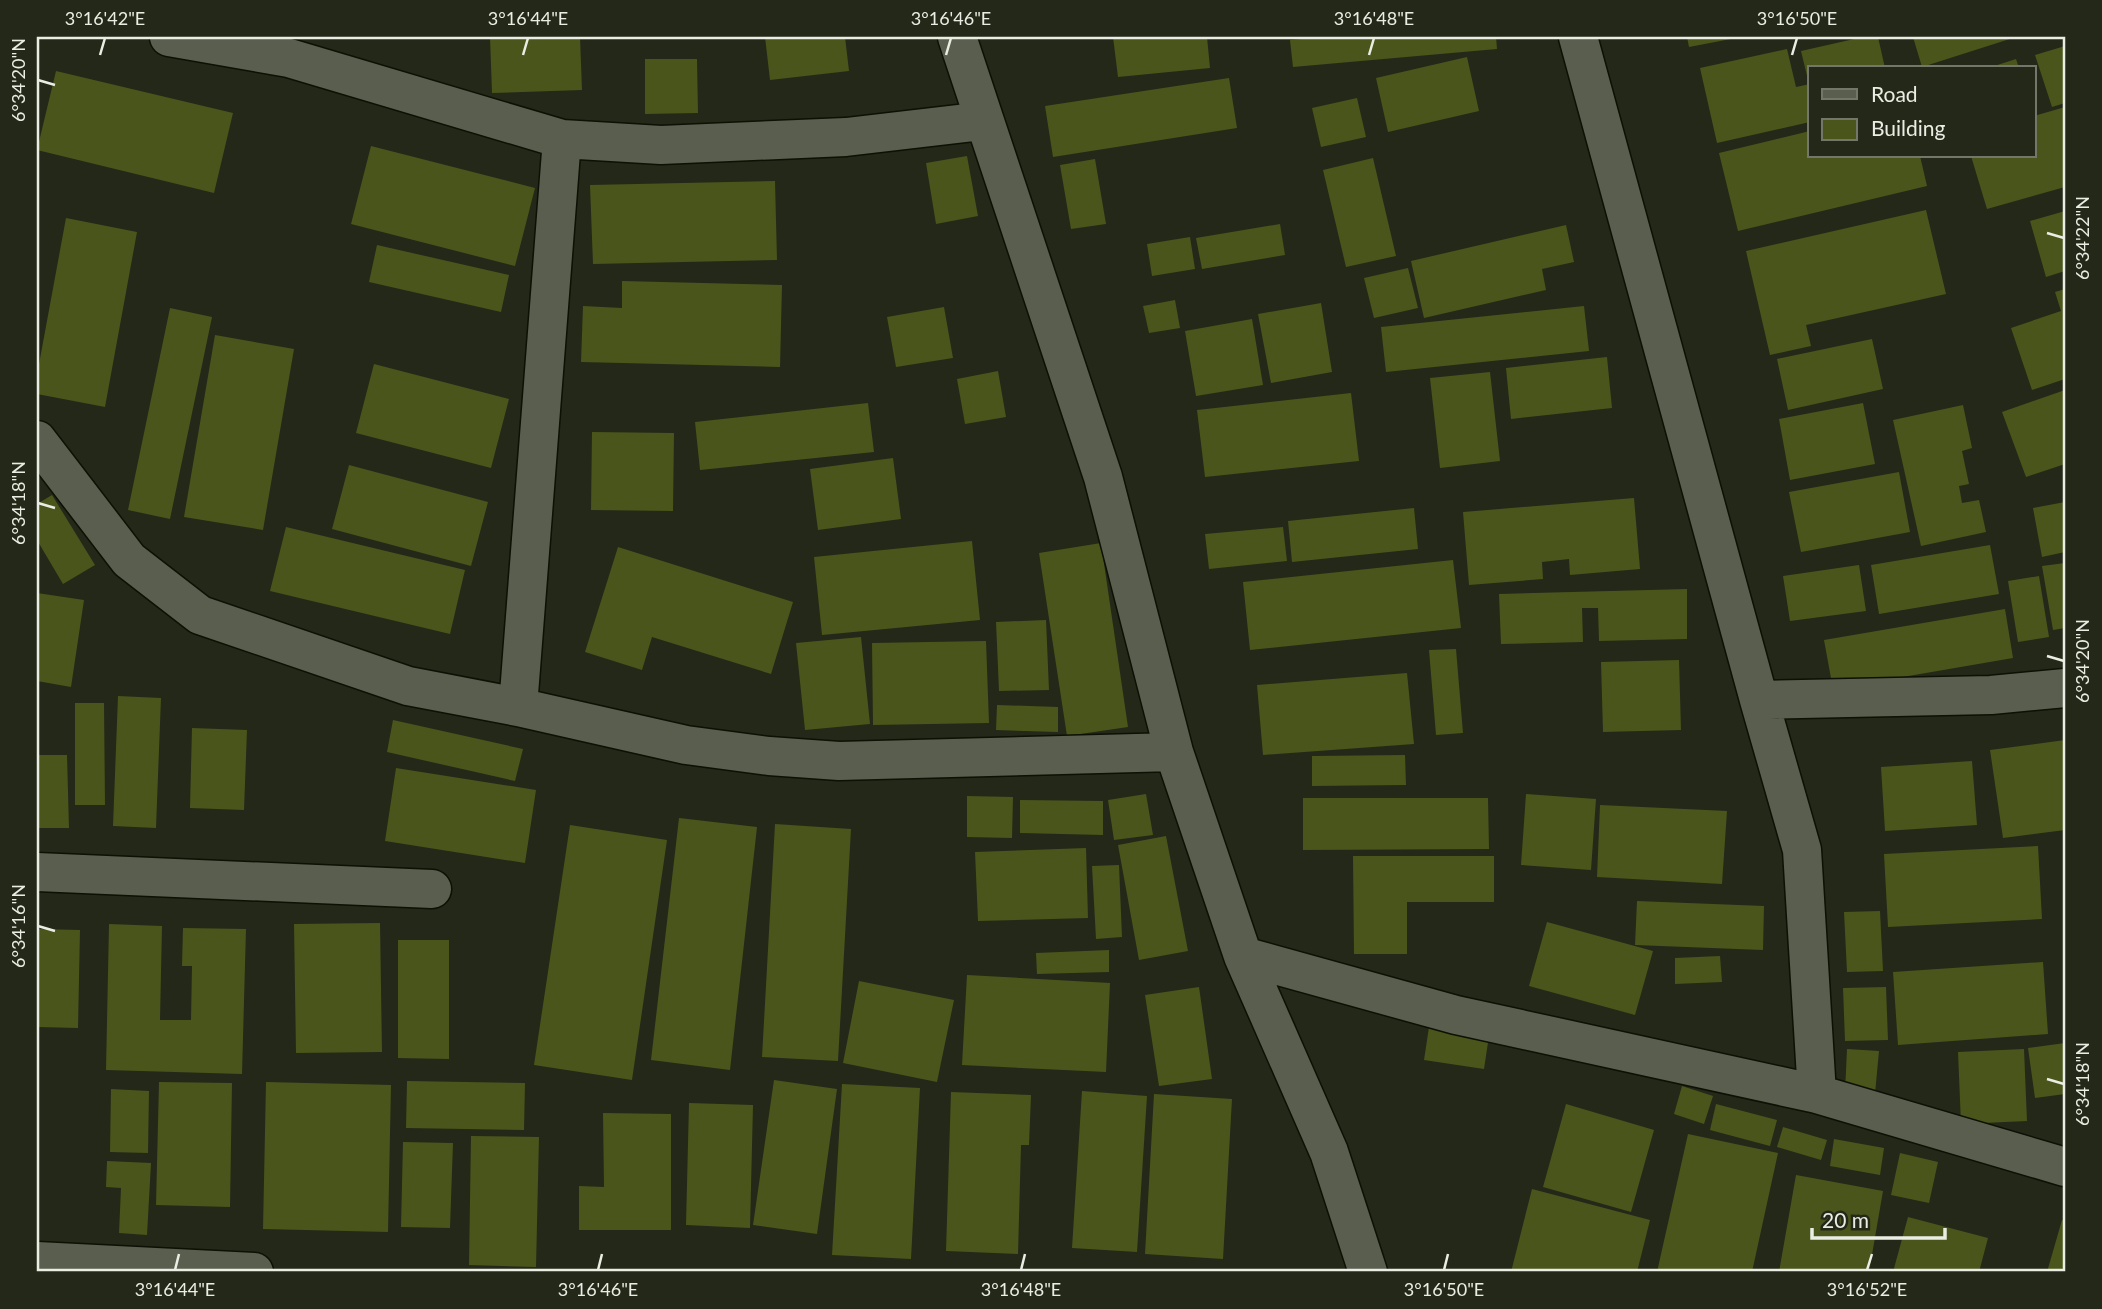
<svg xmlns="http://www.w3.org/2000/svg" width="2102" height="1309" font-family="Lato,sans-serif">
<rect width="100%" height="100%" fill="#242819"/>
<path fill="#49551b" d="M 490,37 L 580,37 L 582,90 L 492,93 Z
M 765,37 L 845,37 L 849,71 L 770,80 Z
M 1113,37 L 1207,37 L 1210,68 L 1118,77 Z
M 1328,37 L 1496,37 L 1497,49 L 1293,67 L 1290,40 Z
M 1687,37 L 1736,37 L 1736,38 L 1689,47 Z
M 1863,37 L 1878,37 L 1885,68 L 1810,68 L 1809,84 L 1801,51 Z
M 1913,37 L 2016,37 L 1922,67 Z
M 2065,46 L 2065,103 L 2052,107 L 2035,55 Z
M 1787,49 L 1796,87 L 1810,84 L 1810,122 L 1717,143 L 1700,68 Z
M 1467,57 L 1479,111 L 1388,132 L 1376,78 Z
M 645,59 L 697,59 L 698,113 L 645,114 Z
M 2016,59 L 2019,68 L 1988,68 Z
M 56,71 L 233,113 L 214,193 L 37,150 Z
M 1229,78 L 1237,128 L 1053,157 L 1045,106 Z
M 1357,98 L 1366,137 L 1321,147 L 1312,108 Z
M 2065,107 L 2065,187 L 1987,209 L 1971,156 L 2034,156 L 2034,116 Z
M 1810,131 L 1810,156 L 1920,156 L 1927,186 L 1738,231 L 1719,153 Z
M 371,146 L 535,188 L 515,266 L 351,224 Z
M 967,156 L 978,216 L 936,224 L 926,163 Z
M 1373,158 L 1396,256 L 1346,267 L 1323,170 Z
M 1095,159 L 1106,224 L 1071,229 L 1060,165 Z
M 775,181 L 777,260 L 593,264 L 590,185 Z
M 1926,210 L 1946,294 L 1806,325 L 1811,346 L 1770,355 L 1746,251 Z
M 2065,211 L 2065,271 L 2046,277 L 2030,221 Z
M 66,218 L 137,232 L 105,407 L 37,394 L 37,375 Z
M 1280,224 L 1285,255 L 1202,269 L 1196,238 Z
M 1566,225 L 1574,262 L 1542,269 L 1546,290 L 1424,318 L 1411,261 Z
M 1190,237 L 1195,269 L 1152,276 L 1147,244 Z
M 377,245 L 509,275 L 501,312 L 369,282 Z
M 1408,268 L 1418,308 L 1374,318 L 1364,278 Z
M 622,281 L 782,285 L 780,367 L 581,362 L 583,306 L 622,308 Z
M 2065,289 L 2065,379 L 2032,390 L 2011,328 L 2061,311 L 2055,292 Z
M 1175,300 L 1180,328 L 1149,333 L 1143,306 Z
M 1321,303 L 1332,372 L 1271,383 L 1258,314 Z
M 1584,306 L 1589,351 L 1386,372 L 1381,327 Z
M 944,307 L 953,358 L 896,367 L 887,317 Z
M 170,308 L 212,317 L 170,519 L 128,510 Z
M 1252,319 L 1263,385 L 1196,396 L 1185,331 Z
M 215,335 L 294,349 L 263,530 L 184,517 Z
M 1872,339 L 1883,389 L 1788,410 L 1777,359 Z
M 1607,357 L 1612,408 L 1511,419 L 1506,368 Z
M 374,364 L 509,399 L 491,468 L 356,433 Z
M 998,371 L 1006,417 L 965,424 L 957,379 Z
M 1490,372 L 1500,461 L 1440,468 L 1430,378 Z
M 2065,390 L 2065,464 L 2026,477 L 2002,412 Z
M 1351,393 L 1359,461 L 1205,477 L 1197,410 Z
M 868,403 L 874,452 L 700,470 L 695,422 Z
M 1863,403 L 1875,464 L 1790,480 L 1779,419 Z
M 1963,405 L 1972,448 L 1962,451 L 1969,484 L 1959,486 L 1962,503 L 1979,500 L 1986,532 L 1921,546 L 1893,420 Z
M 592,432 L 674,433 L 673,511 L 591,510 Z
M 893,458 L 901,519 L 818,530 L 810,469 Z
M 349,465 L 488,502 L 471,566 L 332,529 Z
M 1899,472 L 1910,532 L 1801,552 L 1789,492 Z
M 52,495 L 95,565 L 63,584 L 37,540 L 37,504 Z
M 1634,498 L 1640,569 L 1570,575 L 1569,559 L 1542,562 L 1543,579 L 1469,585 L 1463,512 Z
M 2065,502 L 2065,552 L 2042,557 L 2033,508 Z
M 1414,508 L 1418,549 L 1292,562 L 1288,521 Z
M 286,527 L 465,570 L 450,634 L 270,591 Z
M 1283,527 L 1287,561 L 1209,569 L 1205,534 Z
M 972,541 L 980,620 L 822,635 L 814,557 Z
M 1101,543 L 1128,727 L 1067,736 L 1039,553 Z
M 1990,545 L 1999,594 L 1879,614 L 1871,565 Z
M 618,547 L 793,602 L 771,674 L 652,637 L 642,670 L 585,652 Z
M 1453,560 L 1461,628 L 1250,650 L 1243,582 Z
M 2065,563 L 2065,628 L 2053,630 L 2042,566 Z
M 1859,565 L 1866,611 L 1790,621 L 1783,576 Z
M 2039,576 L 2049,637 L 2018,642 L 2008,581 Z
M 1687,589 L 1687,639 L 1599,641 L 1598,608 L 1582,608 L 1583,642 L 1501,644 L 1499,594 Z
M 37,593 L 84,600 L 71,687 L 37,681 Z
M 2005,609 L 2013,658 L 1833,689 L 1824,640 Z
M 1046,620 L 1049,690 L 999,691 L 996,622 Z
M 861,637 L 870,724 L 805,730 L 796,643 Z
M 986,641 L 989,723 L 873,725 L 872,643 Z
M 1456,649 L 1463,733 L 1436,735 L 1429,650 Z
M 1679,660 L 1681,730 L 1603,732 L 1601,662 Z
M 1407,673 L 1414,744 L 1263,755 L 1257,685 Z
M 118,696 L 161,698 L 156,828 L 113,826 Z
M 75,703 L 104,703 L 105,805 L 75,805 Z
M 997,705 L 1058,707 L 1058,732 L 996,730 Z
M 393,720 L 523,749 L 515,781 L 387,752 Z
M 192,728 L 247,730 L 244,810 L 190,808 Z
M 2065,740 L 2065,830 L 2003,838 L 1990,750 Z
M 37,755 L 67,755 L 69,828 L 37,828 Z
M 1405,755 L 1406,785 L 1312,786 L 1312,756 Z
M 1972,761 L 1977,825 L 1885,831 L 1881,767 Z
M 396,768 L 536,790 L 525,863 L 385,841 Z
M 1146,794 L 1153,835 L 1114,840 L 1108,800 Z
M 1526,794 L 1596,799 L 1591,870 L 1521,865 Z
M 967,796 L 1013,797 L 1012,838 L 967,837 Z
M 1303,798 L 1488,798 L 1489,849 L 1303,850 Z
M 1020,800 L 1103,801 L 1103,835 L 1020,833 Z
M 1600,805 L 1727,811 L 1722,884 L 1597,877 Z
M 679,818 L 757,827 L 730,1070 L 651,1060 Z
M 775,824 L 851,829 L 838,1061 L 762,1057 Z
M 570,825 L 667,840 L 632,1080 L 534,1065 Z
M 1166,836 L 1188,951 L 1139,960 L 1118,845 Z
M 2038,846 L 2042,919 L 1888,927 L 1884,854 Z
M 1086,848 L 1088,918 L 978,921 L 975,852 Z
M 1353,856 L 1494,856 L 1494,902 L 1407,902 L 1407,954 L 1354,954 Z
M 1119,865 L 1122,937 L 1096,939 L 1092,866 Z
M 1637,901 L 1764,906 L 1763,950 L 1635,945 Z
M 1880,911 L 1883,971 L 1847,972 L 1844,912 Z
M 1547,922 L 1653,951 L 1635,1015 L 1529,986 Z
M 380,923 L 382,1052 L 296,1053 L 294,924 Z
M 109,924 L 162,926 L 160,1020 L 191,1020 L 192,966 L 182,966 L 183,928 L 246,929 L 242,1074 L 106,1070 Z
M 37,929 L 80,930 L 78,1028 L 37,1027 Z
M 398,940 L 449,940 L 449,1059 L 398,1058 Z
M 1109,950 L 1109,972 L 1037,974 L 1036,953 Z
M 1720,956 L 1722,982 L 1675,984 L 1675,958 Z
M 2043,962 L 2048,1034 L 1898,1045 L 1893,972 Z
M 967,975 L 1110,983 L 1106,1072 L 962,1065 Z
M 859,981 L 954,1000 L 937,1082 L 843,1063 Z
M 1199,987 L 1212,1079 L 1159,1086 L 1145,995 Z
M 1886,987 L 1888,1040 L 1845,1041 L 1843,988 Z
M 1429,1027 L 1489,1036 L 1484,1069 L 1424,1060 Z
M 2065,1043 L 2065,1094 L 2035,1098 L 2028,1048 Z
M 1847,1049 L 1879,1051 L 1875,1094 L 1845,1092 Z
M 2024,1049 L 2027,1121 L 1961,1124 L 1958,1052 Z
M 774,1080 L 837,1089 L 817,1234 L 753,1225 Z
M 407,1081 L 525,1083 L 524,1130 L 406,1128 Z
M 159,1082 L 232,1083 L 230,1207 L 156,1205 Z
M 266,1082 L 391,1085 L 388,1232 L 263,1229 Z
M 842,1084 L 920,1088 L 911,1259 L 832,1255 Z
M 1682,1086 L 1713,1096 L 1704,1124 L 1674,1114 Z
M 111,1089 L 149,1091 L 148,1153 L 110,1152 Z
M 1082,1091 L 1147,1096 L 1137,1252 L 1072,1248 Z
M 951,1092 L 1031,1095 L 1029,1145 L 1021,1145 L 1018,1254 L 946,1251 Z
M 1154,1094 L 1232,1099 L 1223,1259 L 1145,1254 Z
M 689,1103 L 753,1105 L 750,1228 L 686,1225 Z
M 1566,1104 L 1654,1130 L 1631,1212 L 1543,1187 Z
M 1716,1104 L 1777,1120 L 1770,1146 L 1710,1130 Z
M 603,1113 L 671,1114 L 671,1230 L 579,1230 L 579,1186 L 604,1187 Z
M 1783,1127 L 1827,1140 L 1821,1160 L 1777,1147 Z
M 1688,1134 L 1778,1153 L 1752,1272 L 1657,1272 Z
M 471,1136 L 539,1137 L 536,1267 L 469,1265 Z
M 1834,1139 L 1884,1148 L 1880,1175 L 1830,1166 Z
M 403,1142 L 453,1143 L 450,1228 L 401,1227 Z
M 1900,1153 L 1938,1162 L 1929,1203 L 1891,1195 Z
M 107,1161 L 151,1163 L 147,1235 L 119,1233 L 121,1188 L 106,1187 Z
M 1796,1175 L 1883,1191 L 1869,1272 L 1779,1272 Z
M 1532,1189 L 1650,1220 L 1637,1272 L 1511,1272 Z
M 1908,1217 L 1988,1238 L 1979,1272 L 1893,1272 Z
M 2062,1220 L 2065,1221 L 2065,1272 L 2047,1272 Z"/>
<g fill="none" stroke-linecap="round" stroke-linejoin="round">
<defs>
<path id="minor" d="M 169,37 L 289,58 L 562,139 L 661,145 L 846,137 L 983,121
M 957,37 L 1103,477 L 1174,752 L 1243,956 L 1329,1152 L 1368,1272
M 1578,37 L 1759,700
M 37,440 L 129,560 L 200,615 L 408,686 L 518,707 L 686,745 L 769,756 L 839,761 L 1174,752
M 518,707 L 562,139
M 37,872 L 432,889
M 1243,956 L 1456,1015 L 1817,1094 L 2065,1167
M 1817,1094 L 1802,850 L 1759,700 L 1991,695 L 2065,688
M 37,1261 L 254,1272"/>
</defs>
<use href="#minor" stroke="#0d1004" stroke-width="41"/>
<use href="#minor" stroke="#595e4e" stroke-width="38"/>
</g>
<path fill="none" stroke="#eaede3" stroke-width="2.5" d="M 100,55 L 105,38M 523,55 L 528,38M 946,55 L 951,38M 1369,55 L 1374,38M 1792,55 L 1797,38M 38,80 L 55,85M 2047,233 L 2064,238M 38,503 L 55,508M 2047,656 L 2064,661M 38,926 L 55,931M 2047,1079 L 2064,1084M 175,1270 L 179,1254M 598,1270 L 602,1254M 1021,1270 L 1025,1254M 1444,1270 L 1448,1254M 1867,1270 L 1872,1254"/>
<rect width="2102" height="1309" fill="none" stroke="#242819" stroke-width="77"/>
<rect x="1808" y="66" width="228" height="91" fill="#242819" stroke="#73776a" stroke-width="2"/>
<rect x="1822" y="89" width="35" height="10" fill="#595e4e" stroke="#73776a" stroke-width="2"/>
<text x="1871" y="102" font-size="21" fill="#eaede3">Road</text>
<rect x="1822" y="119" width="35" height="21" fill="#49551b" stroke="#73776a" stroke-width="2"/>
<text x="1871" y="136" font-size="21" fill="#eaede3">Building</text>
<path d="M1812 1228v10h133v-10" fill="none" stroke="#eaede3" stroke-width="3.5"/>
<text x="1822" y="1228" font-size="21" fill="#eaede3" stroke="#242819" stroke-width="5" paint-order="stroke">20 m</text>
<rect x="38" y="38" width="2026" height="1232" fill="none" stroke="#eaede3" stroke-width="2.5"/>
<g font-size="18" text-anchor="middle" fill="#eaede3">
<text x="105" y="25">3°16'42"E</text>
<text x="528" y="25">3°16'44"E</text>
<text x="951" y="25">3°16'46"E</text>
<text x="1374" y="25">3°16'48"E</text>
<text x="1797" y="25">3°16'50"E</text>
<text transform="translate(19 80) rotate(-90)" y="6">6°34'20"N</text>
<text transform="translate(2083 238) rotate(-90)" y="6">6°34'22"N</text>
<text transform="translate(19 503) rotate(-90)" y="6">6°34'18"N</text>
<text transform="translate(2083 661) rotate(-90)" y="6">6°34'20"N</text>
<text transform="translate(19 926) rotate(-90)" y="6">6°34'16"N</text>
<text transform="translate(2083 1084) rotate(-90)" y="6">6°34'18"N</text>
<text x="175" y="1296">3°16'44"E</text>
<text x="598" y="1296">3°16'46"E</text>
<text x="1021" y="1296">3°16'48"E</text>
<text x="1444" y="1296">3°16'50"E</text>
<text x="1867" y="1296">3°16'52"E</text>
</g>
</svg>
